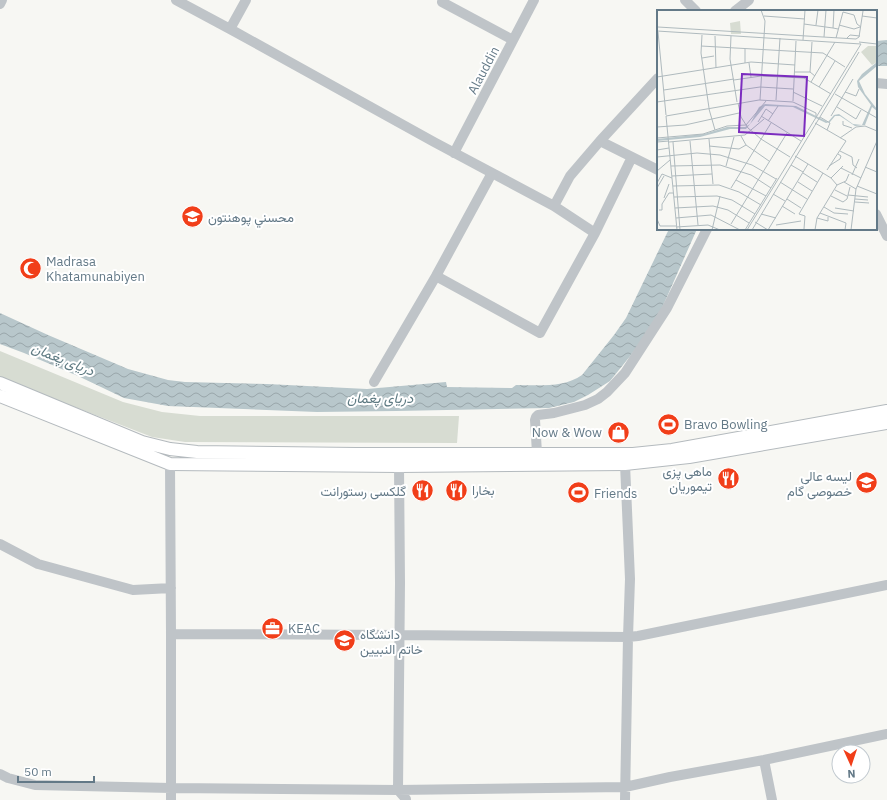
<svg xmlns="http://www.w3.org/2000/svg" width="887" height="800" font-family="'IBM Plex Sans',Vazirmatn,sans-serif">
<defs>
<pattern id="water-waves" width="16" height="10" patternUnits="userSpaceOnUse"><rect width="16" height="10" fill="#b8c7cb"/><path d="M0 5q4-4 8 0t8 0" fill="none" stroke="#99a6aa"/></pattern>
</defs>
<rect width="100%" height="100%" fill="#f7f7f3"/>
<path fill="#d7dcd2" d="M 0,351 L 123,402 L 162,412 L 200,416 L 459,416 L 457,443 L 185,442 L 152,437 L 0,378 Z"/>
<path fill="url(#water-waves)" d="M 887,40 L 887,66 L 876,66 L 876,41 Z
M 669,229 L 697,229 L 658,317 L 631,355 L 610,381 L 588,395 L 574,402 L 549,408 L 396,411 L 317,412 L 168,406 L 124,398 L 78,376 L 24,353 L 0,344 L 0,313 L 48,335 L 128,369 L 168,380 L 185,382 L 267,384 L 367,389 L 446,382 L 447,387 L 512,388 L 516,385 C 538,385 564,388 582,375 L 614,335 L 626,318 Z"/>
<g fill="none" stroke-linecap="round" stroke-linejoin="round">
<defs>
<path id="major" d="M 0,383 L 142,442 L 170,449 L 197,452 L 356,454 L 633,454 L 672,450 L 887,411
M 0,396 L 170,464 L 399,466 L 625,464 L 689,457 L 887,423"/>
</defs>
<use href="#major" stroke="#b4babe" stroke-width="14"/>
<path stroke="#bfc4c8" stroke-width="10" d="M 176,0 L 230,29 L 434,142 L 554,206 L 595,233
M 685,0 L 696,11
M 442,2 L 513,40
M 0,4 L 2,0
M 735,11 L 749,0
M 230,29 L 246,0
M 876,83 L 887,84
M 600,141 L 658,170
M 454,153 L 534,0
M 554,206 L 570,176 L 600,141 L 658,78
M 876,214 L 887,236
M 436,276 L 540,333 L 595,233 L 632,157
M 374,382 L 436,276 L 492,173
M 537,453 L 535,420 L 536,417 L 538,415 L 554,413 L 585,405 L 598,399 L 607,392 L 625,373 L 667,308 L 707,229
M 170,464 L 171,634 L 171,800
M 399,466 L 400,583 L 398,790 L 406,799 L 406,800
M 0,544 L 38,564 L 133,590 L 171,588
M 171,634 L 400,635 L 628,637 L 638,636 L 887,585
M 764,760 L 772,800
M 0,774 L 8,778 L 35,785 L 171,788 L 398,790 L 625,787 L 670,777 L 764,760 L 887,734
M 625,800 L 628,637 L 630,579 L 625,464"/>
<use href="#major" stroke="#fff" stroke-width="12"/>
</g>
<defs>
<symbol id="university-disc" viewBox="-11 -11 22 22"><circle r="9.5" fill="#f13e19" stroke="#fff"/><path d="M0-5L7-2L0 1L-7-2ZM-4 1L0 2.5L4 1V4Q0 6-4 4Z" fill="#fff"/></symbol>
<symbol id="mosque-disc" viewBox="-11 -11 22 22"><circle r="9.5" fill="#f13e19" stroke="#fff"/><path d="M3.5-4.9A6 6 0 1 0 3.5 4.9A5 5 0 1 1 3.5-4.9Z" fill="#fff"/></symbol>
<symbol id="stadium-disc" viewBox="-11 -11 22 22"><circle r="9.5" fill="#f13e19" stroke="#fff"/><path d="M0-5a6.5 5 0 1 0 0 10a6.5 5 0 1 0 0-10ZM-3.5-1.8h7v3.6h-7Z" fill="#fff"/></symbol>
<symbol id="shop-disc" viewBox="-11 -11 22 22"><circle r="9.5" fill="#f13e19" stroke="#fff"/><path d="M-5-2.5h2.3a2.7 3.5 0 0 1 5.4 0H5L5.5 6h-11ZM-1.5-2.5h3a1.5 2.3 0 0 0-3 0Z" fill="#fff"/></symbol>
<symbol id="restaurant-disc" viewBox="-11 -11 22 22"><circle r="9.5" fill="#f13e19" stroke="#fff"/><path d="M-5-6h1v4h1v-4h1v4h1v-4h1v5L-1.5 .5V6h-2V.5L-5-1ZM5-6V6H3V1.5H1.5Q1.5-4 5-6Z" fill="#fff"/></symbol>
<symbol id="school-disc" viewBox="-11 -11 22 22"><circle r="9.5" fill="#f13e19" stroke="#fff"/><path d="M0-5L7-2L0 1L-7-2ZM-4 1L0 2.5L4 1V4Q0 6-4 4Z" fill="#fff"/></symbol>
<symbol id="office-disc" viewBox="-11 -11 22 22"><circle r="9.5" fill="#f13e19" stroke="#fff"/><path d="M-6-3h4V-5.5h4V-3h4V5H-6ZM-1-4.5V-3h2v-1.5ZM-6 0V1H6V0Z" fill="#fff"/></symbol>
</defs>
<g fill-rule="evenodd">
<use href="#university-disc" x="180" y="204" width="25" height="25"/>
<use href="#mosque-disc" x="18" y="256" width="25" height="25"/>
<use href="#stadium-disc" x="656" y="412" width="25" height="25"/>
<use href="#shop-disc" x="606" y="420" width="25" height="25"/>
<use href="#restaurant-disc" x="716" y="466" width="25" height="25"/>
<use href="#school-disc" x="854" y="470" width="25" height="25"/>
<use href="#restaurant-disc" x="444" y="478" width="25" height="25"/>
<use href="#restaurant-disc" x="410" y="478" width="25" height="25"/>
<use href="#stadium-disc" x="566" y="480" width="25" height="25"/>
<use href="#office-disc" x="260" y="616" width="25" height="25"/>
<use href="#university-disc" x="332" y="628" width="25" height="25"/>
</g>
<g text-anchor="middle" stroke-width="4" stroke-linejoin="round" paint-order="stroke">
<g font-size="13" fill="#637987" stroke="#fff">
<text transform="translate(483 70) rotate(-62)" y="5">Alauddin</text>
</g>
<g font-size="13" fill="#637987" stroke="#fff" text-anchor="start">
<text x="208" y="222">محسني پوهنتون</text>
<text x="46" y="266">Madrasa<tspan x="46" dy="15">Khatamunabiyen</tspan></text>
<text x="684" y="429">Bravo Bowling</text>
<text x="602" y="437" text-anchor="end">Now &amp; Wow</text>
<text x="712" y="476" text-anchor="end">ماهی پزی<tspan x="712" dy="15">تیموریان</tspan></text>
<text x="852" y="481" text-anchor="end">لیسه عالی<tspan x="852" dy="15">خصوصی گام</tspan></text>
<text x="472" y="495">بخارا</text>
<text x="406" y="496" text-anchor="end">گلکسی رستورانت</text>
<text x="594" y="498">Friends</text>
<text x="288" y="633">KEAC</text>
<text x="360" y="639">دانشگاه<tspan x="360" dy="15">خاتم النبیین</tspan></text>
</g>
<g font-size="14" font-style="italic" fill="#5f7b83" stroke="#fff">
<text transform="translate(63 359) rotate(22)" y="5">دریای پغمان</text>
<text x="380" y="403">دریای پغمان</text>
</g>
</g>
<g transform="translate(657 10)">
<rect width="220" height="220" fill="#f7f7f3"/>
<path d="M 83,11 L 84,24 L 74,24 L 73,13 ZM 211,36 L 220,36 L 220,52 L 215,55 L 204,42 Z" fill="#d7dcd2"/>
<path d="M 220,52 L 220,56 L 202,71 L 208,84 L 220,99 L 220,101 L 215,97 L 208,115 L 198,116 L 183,106 L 178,106 L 173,112 L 169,113 L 136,97 L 108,96 L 89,119 L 73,119 L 43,127 L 0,131 L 0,129 L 47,124 L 70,117 L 88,117 L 93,114 L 102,97 L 108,94 L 139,96 L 171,112 L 177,105 L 182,104 L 196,114 L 205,115 L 214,95 L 201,77 L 200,71 L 205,64 Z" fill="#b8c7cb"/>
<path fill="none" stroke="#afbabe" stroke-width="1" d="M 177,0 L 176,18 L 181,19M 107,6 L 148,9M 205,6 L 220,8M 147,14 L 176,18M 159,15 L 161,0M 182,15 L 197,19 L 203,17M 1,17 L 199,29 L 202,27 L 206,1M 0,21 L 204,34M 1,22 L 9,105M 45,25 L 44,43 L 52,98M 58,26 L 59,58M 74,26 L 73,49 L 80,92M 167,27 L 169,0M 179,28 L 186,2 L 197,5 L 200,14 L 204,17M 190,28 L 193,25 L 203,26M 146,30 L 148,0M 202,32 L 220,34M 44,36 L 166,43 L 188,57M 88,39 L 88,53M 45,48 L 57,46M 92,53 L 94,67M 138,62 L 153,62 L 158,66M 153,62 L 155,32M 0,67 L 94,52 L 138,55M 77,70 L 104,66 L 147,68 L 174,84M 154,72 L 178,32M 162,77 L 178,51M 7,80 L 77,69M 136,82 L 165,96M 188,82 L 199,86 L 202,79M 178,84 L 220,108M 103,90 L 108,11 L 104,0M 119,90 L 123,28M 136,91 L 139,31M 0,92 L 103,77 L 136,79M 81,93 L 84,107 L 91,118 L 104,129 L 133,147M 180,97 L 199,109 L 204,100M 52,99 L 58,120M 9,106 L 20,220M 9,106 L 102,90 L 136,92 L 159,103 L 159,106M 104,106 L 144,131M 174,106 L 196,69M 163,107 L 173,113 L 170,120M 111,111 L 121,96M 186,111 L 186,115 L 195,118M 101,112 L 109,99 L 116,104M 158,113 L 189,131 L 170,160M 0,117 L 28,115 L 82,103M 84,126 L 89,135 L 112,151M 0,128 L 46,124 L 70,116 L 89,115 L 109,91M 183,128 L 199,117 L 208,116 L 220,121M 52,129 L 56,174M 33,131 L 41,215M 0,132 L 12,131M 12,132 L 88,125 L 107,109M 16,132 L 23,220M 52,136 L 82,139 L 89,135M 0,140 L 12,138M 183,141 L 195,147 L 196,155 L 200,158M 138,146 L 174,168 L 180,175M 0,147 L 40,143 L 63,145 L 95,155 L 119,169M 134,155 L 146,162M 14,156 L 63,155 L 94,165 L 114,178M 69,156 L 77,127M 172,156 L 183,149 L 184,146 L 181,144M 208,157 L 220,162M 184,158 L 204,168M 0,161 L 13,150M 146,163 L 160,172M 195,165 L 202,149M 15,166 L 55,164M 174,168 L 186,156M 79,170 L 109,186M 123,172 L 150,189M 141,172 L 155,181M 187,172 L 199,179M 0,173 L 5,164 L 15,168M 16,176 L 62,175 L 82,182 L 104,195M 200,176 L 220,184M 0,178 L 7,166M 74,178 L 114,113M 178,180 L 190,186M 116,184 L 128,191M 191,185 L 211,187M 174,186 L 186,192 L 190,189 L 193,177M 17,187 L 60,186 L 75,190 L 98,204M 7,188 L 12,174M 130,189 L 144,198M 198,189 L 211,190M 198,192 L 212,193M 125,196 L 138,204M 167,197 L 177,203 L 191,204M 18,198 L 56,196 L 71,200 L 92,213M 178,198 L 197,201M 2,200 L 5,200 L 5,194 L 12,183 L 16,183M 163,203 L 189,213 L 188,220M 104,204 L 119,208M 19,208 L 54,205 L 83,220M 160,208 L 171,211 L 171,207M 0,209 L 3,216 L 19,216M 98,212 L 111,220M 74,214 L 130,123M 119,215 L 144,211M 19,217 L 51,215 L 63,220M 147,219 L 148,206 L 142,204 L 166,163M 55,220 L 63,186M 88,220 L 120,168M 90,220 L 204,34M 95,220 L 202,42M 111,220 L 151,154M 158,220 L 160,208 L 180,175 L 189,171 L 192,164M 194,220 L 199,179 L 220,131"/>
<path fill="#7b2cbf" fill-opacity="0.15" stroke="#7b2cbf" stroke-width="2" d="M 85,64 L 150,67 L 147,126 L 82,122 Z"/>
<rect width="220" height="220" fill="none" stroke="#637987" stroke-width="2"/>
</g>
<g transform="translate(851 764) rotate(177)"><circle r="19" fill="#ffffff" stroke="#c1c9cf"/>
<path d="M0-3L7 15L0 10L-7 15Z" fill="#f13e19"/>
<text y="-6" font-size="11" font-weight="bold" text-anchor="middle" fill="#637987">N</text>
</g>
<path d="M18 776v6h76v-6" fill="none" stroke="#637987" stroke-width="2"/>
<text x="24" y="776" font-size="12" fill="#637987" stroke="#ffffff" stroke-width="3" paint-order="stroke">50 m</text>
</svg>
